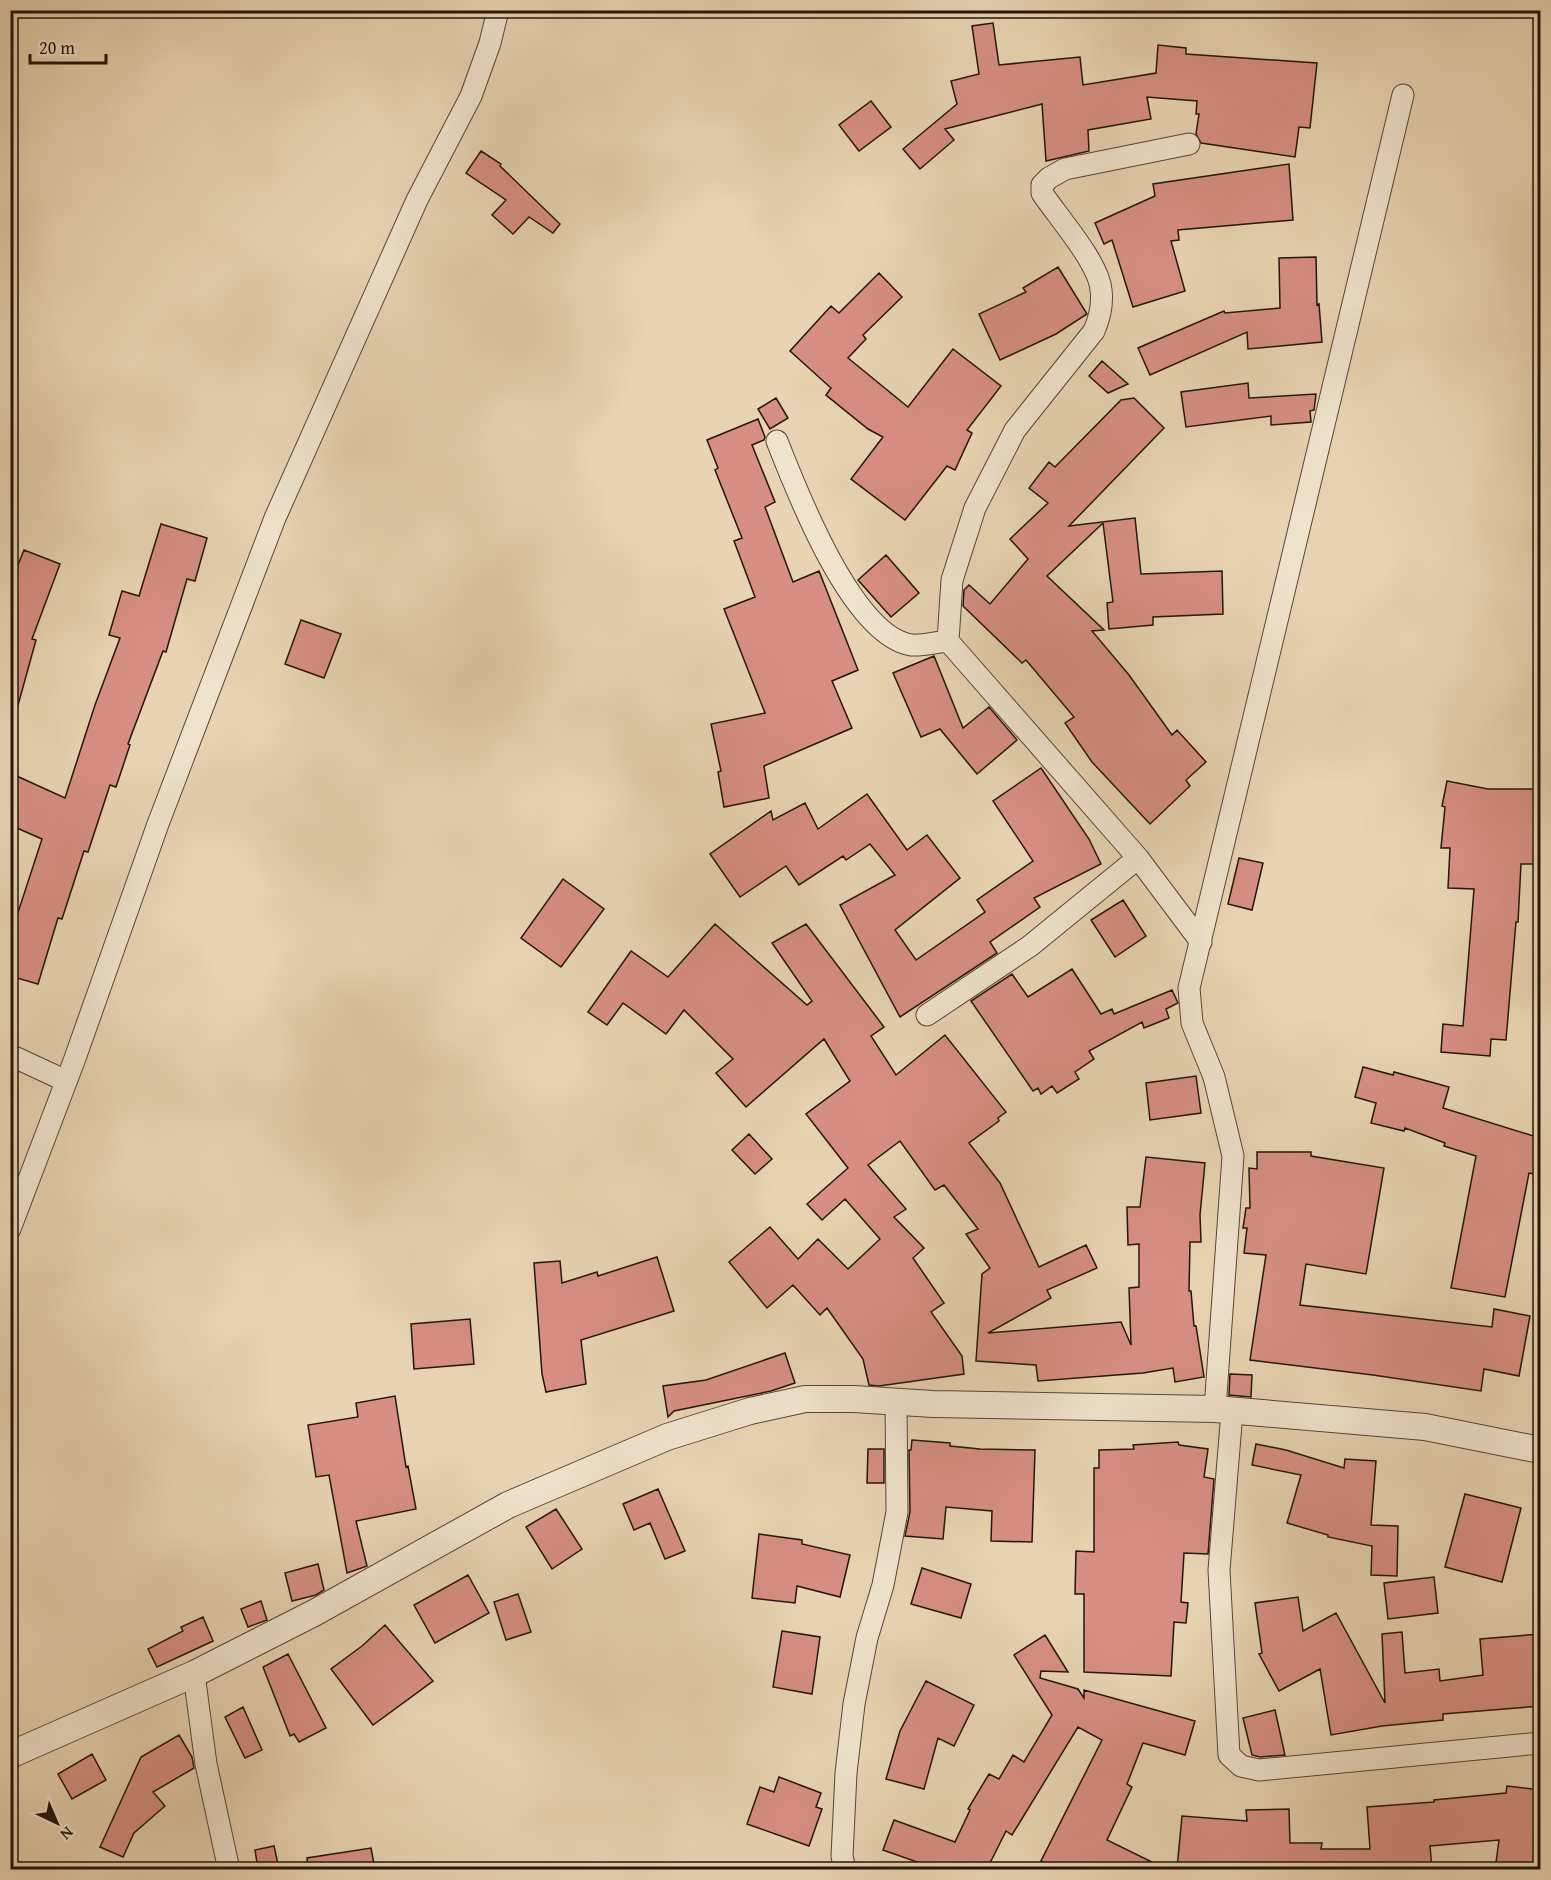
<svg xmlns="http://www.w3.org/2000/svg" width="1551" height="1880" font-family="'Gentium Book Plus',serif">
<rect width="100%" height="100%" fill="#e8d4b2"/>
<filter id="stains"><feTurbulence type="fractalNoise" baseFrequency=".00333" numOctaves="4"/><feColorMatrix values="0 0 0 0 .2 0 0 0 0 .09 0 0 0 0 .02 0 0 0 .5 -.17"/></filter>
<radialGradient id="worn" r=".72"><stop offset=".6" stop-color="#630" stop-opacity="0"/><stop offset="1" stop-color="#630" stop-opacity=".3"/></radialGradient>
<path fill="#d78f83" stroke="#24140b" stroke-width="1.5" d="M 993,23 L 999,65 L 1080,57 L 1083,85 L 1156,73 L 1158,45 L 1186,48 L 1186,54 L 1317,63 L 1310,128 L 1299,127 L 1295,157 L 1201,143 L 1196,134 L 1199,114 L 1196,114 L 1197,101 L 1147,97 L 1151,119 L 1088,130 L 1089,151 L 1046,161 L 1042,104 L 945,129 L 954,140 L 920,169 L 903,149 L 957,104 L 951,81 L 979,74 L 972,26 Z
M 871,101 L 891,127 L 859,151 L 839,125 Z
M 481,151 L 501,164 L 500,166 L 560,224 L 553,233 L 529,217 L 513,234 L 492,215 L 506,200 L 466,173 Z
M 1289,164 L 1293,220 L 1178,230 L 1179,240 L 1171,241 L 1185,291 L 1133,307 L 1112,240 L 1104,244 L 1095,223 L 1155,196 L 1153,184 Z
M 1316,257 L 1317,305 L 1319,304 L 1322,342 L 1248,349 L 1247,332 L 1150,375 L 1138,348 L 1224,311 L 1225,313 L 1280,308 L 1279,258 Z
M 1058,267 L 1087,314 L 1056,334 L 1000,360 L 979,314 L 1026,292 L 1023,288 Z
M 879,273 L 902,297 L 863,335 L 866,339 L 848,358 L 908,407 L 953,349 L 1001,386 L 967,430 L 972,433 L 955,470 L 947,466 L 905,520 L 851,479 L 883,437 L 868,429 L 826,395 L 831,388 L 790,351 L 831,306 L 839,313 Z
M 1102,361 L 1128,384 L 1108,393 L 1089,376 Z
M 1248,383 L 1249,398 L 1316,394 L 1314,410 L 1310,411 L 1311,422 L 1271,425 L 1271,416 L 1186,427 L 1181,392 Z
M 776,398 L 788,418 L 770,429 L 758,409 Z
M 1134,398 L 1164,428 L 1069,526 L 1135,518 L 1141,574 L 1222,571 L 1223,614 L 1153,617 L 1153,625 L 1109,629 L 1107,603 L 1113,602 L 1103,523 L 1047,576 L 1104,630 L 1092,631 L 1129,675 L 1172,735 L 1177,730 L 1206,762 L 1186,780 L 1190,786 L 1150,824 L 1092,762 L 1065,723 L 1074,717 L 1026,660 L 1022,663 L 963,606 L 964,590 L 969,585 L 990,604 L 1028,559 L 1010,539 L 1048,503 L 1029,488 L 1049,462 L 1055,467 L 1121,400 Z
M 758,419 L 765,437 L 764,440 L 752,445 L 775,502 L 765,507 L 793,582 L 819,571 L 858,670 L 832,681 L 852,728 L 764,766 L 769,798 L 724,807 L 718,772 L 721,771 L 711,724 L 765,713 L 724,609 L 755,597 L 734,541 L 742,538 L 715,470 L 718,468 L 707,440 Z
M 161,524 L 207,538 L 195,581 L 187,579 L 166,652 L 163,651 L 128,744 L 130,745 L 116,787 L 110,785 L 88,852 L 84,851 L 62,919 L 58,918 L 38,984 L 10,976 L 10,937 L 42,839 L 10,825 L 10,773 L 65,798 L 95,705 L 120,638 L 109,635 L 122,591 L 139,596 Z
M 24,550 L 60,564 L 32,639 L 36,640 L 17,709 L 10,708 L 10,585 Z
M 886,555 L 919,593 L 891,617 L 858,580 Z
M 301,620 L 341,634 L 324,678 L 285,664 Z
M 934,656 L 963,728 L 989,707 L 1017,740 L 977,774 L 940,729 L 921,737 L 893,673 Z
M 1041,768 L 1089,839 L 1101,864 L 1034,898 L 1040,907 L 990,942 L 997,953 L 900,1017 L 840,905 L 895,875 L 870,844 L 846,860 L 843,856 L 799,885 L 786,866 L 740,897 L 710,854 L 771,811 L 773,820 L 805,803 L 818,829 L 867,794 L 907,850 L 927,835 L 960,878 L 895,930 L 916,960 L 985,912 L 977,900 L 1033,861 L 993,801 Z
M 1447,781 L 1488,789 L 1540,789 L 1540,864 L 1521,864 L 1518,922 L 1516,922 L 1506,1040 L 1491,1039 L 1490,1056 L 1441,1052 L 1443,1024 L 1463,1026 L 1474,889 L 1448,888 L 1450,848 L 1441,848 L 1445,807 L 1442,806 Z
M 1239,858 L 1263,863 L 1252,910 L 1228,904 Z
M 563,879 L 604,909 L 561,967 L 521,938 Z
M 1123,900 L 1146,936 L 1115,957 L 1091,920 Z
M 715,924 L 807,1005 L 812,1001 L 772,943 L 806,924 L 884,1027 L 871,1036 L 896,1075 L 945,1035 L 1006,1112 L 998,1118 L 999,1121 L 969,1143 L 1000,1183 L 1039,1267 L 1086,1245 L 1097,1268 L 1047,1290 L 1051,1298 L 988,1333 L 1121,1322 L 1131,1345 L 1129,1288 L 1139,1287 L 1139,1244 L 1128,1245 L 1127,1207 L 1140,1207 L 1146,1157 L 1205,1163 L 1200,1215 L 1201,1242 L 1190,1242 L 1189,1291 L 1191,1291 L 1194,1326 L 1196,1326 L 1204,1377 L 1175,1382 L 1173,1368 L 1143,1373 L 1038,1381 L 1036,1365 L 976,1361 L 982,1274 L 990,1268 L 966,1234 L 978,1229 L 944,1185 L 935,1190 L 900,1141 L 868,1165 L 906,1209 L 894,1217 L 924,1248 L 913,1258 L 944,1303 L 931,1312 L 962,1356 L 964,1374 L 879,1386 L 869,1385 L 863,1359 L 827,1308 L 820,1315 L 793,1285 L 767,1308 L 729,1262 L 770,1227 L 798,1259 L 818,1239 L 848,1269 L 880,1239 L 845,1199 L 822,1220 L 807,1204 L 848,1168 L 806,1114 L 850,1081 L 824,1039 L 746,1107 L 716,1073 L 733,1059 L 684,1010 L 666,1034 L 623,1003 L 607,1025 L 588,1012 L 631,951 L 668,977 Z
M 1072,969 L 1101,1014 L 1112,1009 L 1114,1014 L 1172,990 L 1178,1003 L 1166,1009 L 1169,1018 L 1144,1028 L 1142,1022 L 1089,1051 L 1094,1059 L 1075,1072 L 1079,1079 L 1057,1093 L 1052,1086 L 1041,1094 L 1038,1088 L 1033,1091 L 971,1001 L 1012,974 L 1028,997 Z
M 1363,1067 L 1393,1075 L 1394,1072 L 1449,1087 L 1443,1108 L 1540,1138 L 1540,1153 L 1535,1174 L 1529,1173 L 1505,1297 L 1451,1288 L 1476,1156 L 1444,1146 L 1445,1143 L 1405,1128 L 1404,1131 L 1371,1123 L 1376,1103 L 1355,1097 Z
M 1196,1076 L 1201,1113 L 1150,1120 L 1146,1083 Z
M 749,1134 L 772,1159 L 755,1174 L 732,1150 Z
M 1257,1152 L 1311,1152 L 1311,1156 L 1384,1168 L 1366,1274 L 1306,1264 L 1300,1305 L 1492,1327 L 1494,1309 L 1530,1316 L 1519,1376 L 1484,1369 L 1481,1391 L 1373,1375 L 1250,1360 L 1266,1255 L 1244,1253 L 1247,1228 L 1243,1228 L 1246,1208 L 1250,1208 L 1249,1168 L 1257,1169 Z
M 657,1257 L 674,1311 L 581,1340 L 586,1384 L 546,1392 L 542,1374 L 534,1263 L 560,1261 L 562,1283 L 597,1272 L 598,1276 Z
M 470,1319 L 474,1364 L 414,1369 L 411,1324 Z
M 785,1353 L 795,1383 L 771,1391 L 674,1411 L 668,1417 L 663,1386 L 706,1380 Z
M 1230,1374 L 1252,1375 L 1251,1397 L 1229,1395 Z
M 395,1396 L 406,1467 L 408,1466 L 416,1509 L 356,1521 L 367,1566 L 347,1573 L 329,1475 L 316,1477 L 308,1425 L 358,1417 L 356,1403 Z
M 912,1440 L 950,1443 L 950,1446 L 980,1449 L 1035,1450 L 1032,1542 L 991,1541 L 992,1511 L 946,1507 L 943,1539 L 905,1536 L 910,1512 L 909,1450 L 911,1450 Z
M 1178,1442 L 1179,1445 L 1208,1449 L 1204,1477 L 1214,1479 L 1208,1554 L 1184,1553 L 1181,1602 L 1188,1603 L 1186,1623 L 1174,1622 L 1171,1676 L 1084,1672 L 1084,1594 L 1075,1594 L 1076,1551 L 1094,1552 L 1094,1468 L 1099,1468 L 1099,1450 L 1134,1449 L 1133,1445 Z
M 1256,1444 L 1286,1450 L 1344,1468 L 1345,1459 L 1376,1461 L 1371,1525 L 1398,1526 L 1397,1576 L 1371,1575 L 1372,1546 L 1328,1537 L 1328,1535 L 1287,1523 L 1301,1475 L 1252,1465 Z
M 868,1449 L 884,1449 L 884,1483 L 867,1483 Z
M 658,1489 L 685,1551 L 665,1559 L 650,1523 L 634,1530 L 623,1504 Z
M 1465,1494 L 1521,1508 L 1502,1582 L 1445,1567 Z
M 556,1509 L 582,1549 L 552,1569 L 526,1527 Z
M 759,1534 L 802,1540 L 802,1544 L 850,1555 L 840,1597 L 797,1586 L 795,1603 L 752,1598 Z
M 318,1564 L 324,1590 L 316,1595 L 292,1601 L 285,1573 Z
M 922,1568 L 971,1584 L 961,1618 L 911,1604 Z
M 468,1575 L 489,1613 L 435,1643 L 414,1605 Z
M 1434,1577 L 1438,1613 L 1388,1619 L 1384,1583 Z
M 518,1594 L 531,1632 L 506,1640 L 494,1602 Z
M 1298,1597 L 1303,1631 L 1336,1613 L 1385,1703 L 1382,1634 L 1402,1632 L 1405,1673 L 1439,1669 L 1440,1681 L 1483,1675 L 1480,1639 L 1540,1634 L 1540,1706 L 1443,1714 L 1443,1720 L 1382,1726 L 1331,1735 L 1320,1669 L 1279,1691 L 1259,1654 L 1262,1653 L 1255,1603 Z
M 261,1601 L 267,1620 L 248,1627 L 241,1609 Z
M 203,1617 L 213,1641 L 157,1667 L 148,1649 L 183,1631 L 181,1627 Z
M 385,1625 L 433,1681 L 373,1725 L 331,1669 L 362,1646 Z
M 782,1631 L 820,1637 L 812,1694 L 773,1687 Z
M 1045,1635 L 1068,1672 L 1041,1671 L 1040,1678 L 1078,1689 L 1084,1698 L 1084,1690 L 1195,1721 L 1185,1755 L 1143,1743 L 1127,1784 L 1132,1787 L 1107,1840 L 1166,1869 L 1059,1869 L 1041,1861 L 1102,1740 L 1078,1727 L 1012,1835 L 1006,1831 L 987,1869 L 937,1869 L 883,1850 L 894,1820 L 955,1842 L 970,1810 L 968,1809 L 989,1774 L 999,1779 L 1013,1755 L 1024,1762 L 1052,1715 L 1014,1655 Z
M 288,1654 L 326,1728 L 299,1742 L 294,1734 L 290,1736 L 263,1667 Z
M 926,1681 L 974,1705 L 954,1746 L 938,1738 L 924,1789 L 886,1779 L 900,1731 Z
M 243,1707 L 262,1750 L 245,1758 L 225,1717 Z
M 1275,1710 L 1285,1755 L 1260,1757 L 1252,1755 L 1243,1718 Z
M 179,1735 L 192,1757 L 194,1768 L 153,1792 L 165,1806 L 134,1833 L 123,1857 L 100,1847 L 141,1757 Z
M 92,1754 L 106,1780 L 72,1799 L 58,1774 Z
M 779,1777 L 821,1793 L 816,1807 L 822,1809 L 809,1846 L 747,1824 L 760,1787 L 774,1792 Z
M 1507,1786 L 1540,1790 L 1540,1869 L 1496,1863 L 1499,1840 L 1430,1846 L 1432,1869 L 1177,1869 L 1182,1816 L 1247,1821 L 1246,1810 L 1289,1809 L 1290,1843 L 1322,1843 L 1321,1849 L 1370,1849 L 1367,1807 L 1434,1802 L 1434,1800 L 1506,1793 Z
M 274,1846 L 279,1869 L 258,1869 L 255,1850 Z
M 371,1848 L 375,1869 L 308,1869 L 307,1858 Z"/>
<g fill="none" stroke-linecap="round" stroke-linejoin="round">
<defs>
<path id="minor" d="M 1189,144 L 1065,169 L 1049,178 L 1042,185 L 1042,193 C 1058,217 1099,263 1101,290 C 1103,305 1100,317 1094,331 L 1015,430 L 975,508 L 952,580 L 948,641 L 1138,858 L 1201,942
M 777,441 C 797,492 852,635 911,645 C 922,646 937,642 948,641
M 927,1015 L 1030,946 L 1138,858
M 10,1055 L 66,1081
M 10,1229 L 74,1061 L 158,824 L 275,518 L 417,200 L 471,96 L 490,43 L 498,10
M 1215,1409 L 1233,1156 L 1214,1077 L 1192,1023 L 1189,988 L 1403,95
M 1232,1412 L 1219,1570 L 1229,1755 L 1241,1766 L 1259,1770 L 1540,1743
M 194,1674 L 206,1764 L 229,1870
M 845,1870 L 842,1856 L 846,1773 L 854,1704 L 867,1638 L 883,1585 L 897,1512 L 896,1402"/>
<path id="tertiary" d="M 10,1755 L 194,1674 L 314,1613 L 508,1505 L 667,1437 L 750,1411 L 805,1399 L 854,1399 L 933,1404 L 1215,1409 L 1425,1427 L 1540,1450"/>
</defs>
<use href="#minor" stroke="#554435" stroke-width="23"/>
<use href="#tertiary" stroke="#554435" stroke-width="28"/>
<use href="#minor" stroke="#f0e3cd" stroke-width="21"/>
<use href="#tertiary" stroke="#f0e3cd" stroke-width="26"/>
</g>
<rect width="1551" height="1880" fill="none" stroke="#e8d4b2" stroke-width="36"/>
<rect x="12" y="12" width="1527" height="1856" fill="none" stroke="#24140b" stroke-width="3"/>
<rect x="18" y="18" width="1515" height="1844" fill="none" stroke="#24140b" stroke-width="1.5"/>
<g transform="translate(57 1823) rotate(136)" stroke="#f0e3cd" stroke-width="4.5" paint-order="stroke">
<path d="M0-4.5L10 22L0 15L-10 22Z" fill="#24140b"/>
<text y="-9" font-size="16" font-weight="bold" text-anchor="middle" fill="#24140b">N</text>
</g>
<path d="M30 54v9h76v-9" fill="none" stroke="#24140b" stroke-width="3"/>
<text x="39" y="54" font-size="18" fill="#24140b" stroke="#f0e3cd" stroke-width="4.5" paint-order="stroke">20 m</text>
<rect width="100%" height="100%" filter="url(#stains)"/>
<rect width="100%" height="100%" fill="url(#worn)"/>
</svg>
